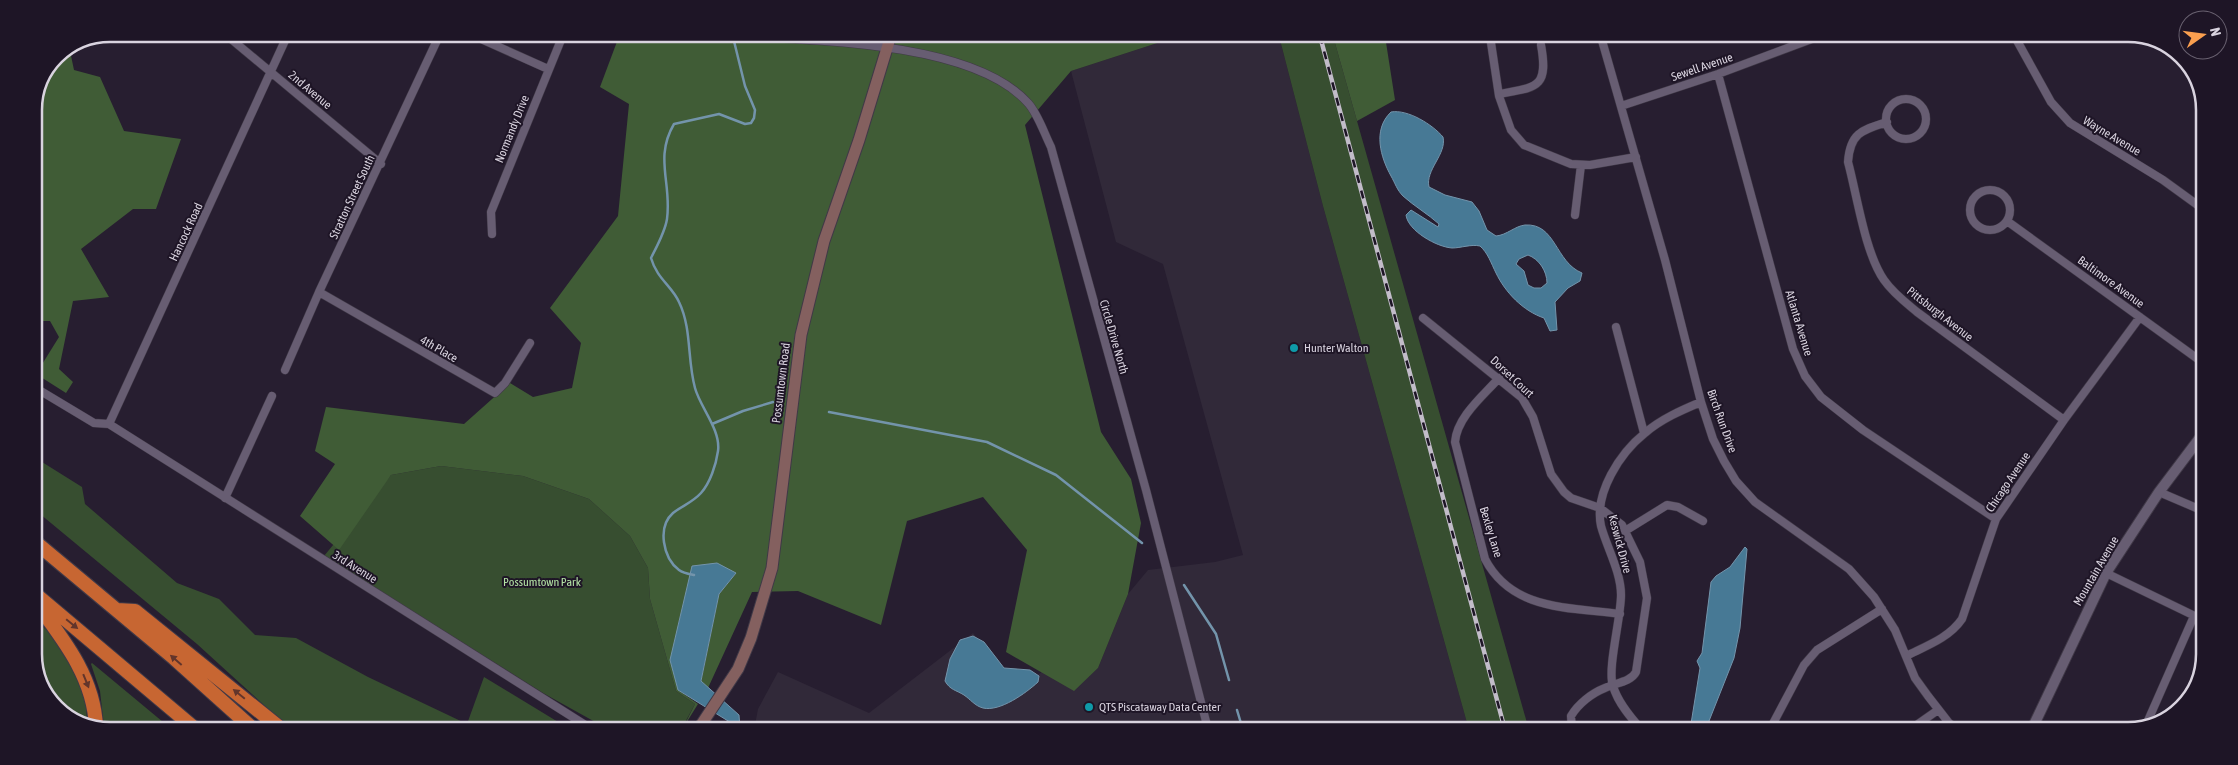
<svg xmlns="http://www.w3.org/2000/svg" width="2238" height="765" font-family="'Asap Condensed',sans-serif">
<rect width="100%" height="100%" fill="#271e30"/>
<path fill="#312939" d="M 1179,36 L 1279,36 L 1323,206 L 1469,730 L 771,729 L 755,725 L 758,709 L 778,672 L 869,713 L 973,633 L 1018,690 L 1043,671 L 1074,690 L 1098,668 L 1128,594 L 1148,570 L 1215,562 L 1243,555 L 1163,264 L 1116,242 L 1071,71 Z"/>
<path fill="#374e30" d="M 1279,36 L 1333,36 L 1529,730 L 1469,730 L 1323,206 Z
M 34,457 L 82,487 L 85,504 L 177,583 L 219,599 L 255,635 L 296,638 L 368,677 L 467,724 L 484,677 L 568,728 L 289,728 L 197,644 L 34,509 Z
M 441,466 L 523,476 L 589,499 L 630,536 L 648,568 L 650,599 L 676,691 L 695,704 L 682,728 L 606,728 L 543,693 L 324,556 L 391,475 Z
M 34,620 L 48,631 L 69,659 L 86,699 L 87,727 L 50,701 L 34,660 Z
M 92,663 L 169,727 L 104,727 L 100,691 L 91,664 Z"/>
<path fill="#405c36" d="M 624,35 L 1179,36 L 1071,71 L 1025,125 L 1101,432 L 1131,479 L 1141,523 L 1128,594 L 1098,668 L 1074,691 L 1006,652 L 1027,550 L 983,497 L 907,521 L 881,625 L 798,591 L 752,592 L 708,688 L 701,682 L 719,594 L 736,573 L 684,602 L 678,625 L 678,690 L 698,704 L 683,728 L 695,704 L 676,691 L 650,599 L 648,568 L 630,536 L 589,499 L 523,476 L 441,466 L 391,475 L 339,550 L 300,516 L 335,464 L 315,451 L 326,407 L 464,424 L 510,383 L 533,397 L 572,388 L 581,343 L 550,308 L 618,216 L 629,104 L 600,87 L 618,39 Z
M 1333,36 L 1385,36 L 1395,100 L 1357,121 Z
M 70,51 L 74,70 L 100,77 L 124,131 L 181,139 L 156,209 L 133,209 L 81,249 L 109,297 L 73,301 L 59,369 L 73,382 L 66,393 L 36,374 L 59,337 L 50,321 L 39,321 L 34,318 L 34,287 L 41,278 L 34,257 L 34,106 L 56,56 Z"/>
<path fill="#477995" stroke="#7394ab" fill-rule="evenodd" d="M 1391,112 C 1408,109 1433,125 1443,137 C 1447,154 1425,170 1429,187 L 1445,195 L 1472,202 L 1479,211 L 1487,230 L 1496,236 C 1507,235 1515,226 1525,225 C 1556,223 1555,262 1582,273 L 1580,281 L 1568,288 L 1555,302 L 1557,330 L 1550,331 L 1544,318 C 1523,311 1505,292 1496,273 C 1491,263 1488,253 1480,246 C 1471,244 1461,248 1452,248 C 1437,247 1408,231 1406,215 L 1411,210 L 1438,227 L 1439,224 C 1428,214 1414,206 1403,196 C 1397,190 1395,183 1391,176 C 1381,158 1372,130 1391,112 ZM 1528,255 C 1539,259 1547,271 1547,283 L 1541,288 L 1534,288 L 1528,285 L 1524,271 L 1516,264 L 1519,259 Z
M 1745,547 L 1747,549 L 1740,628 L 1734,658 L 1709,721 L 1719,730 L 1690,730 L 1700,668 L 1697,661 L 1702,653 L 1711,582 L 1716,576 L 1730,567 Z
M 717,563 L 736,573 L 719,594 L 701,681 L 739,715 L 740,729 L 733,729 L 733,724 L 678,690 L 670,660 L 692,566 Z
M 973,636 L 984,642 L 1004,668 L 1030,670 L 1039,676 L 1038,682 C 1026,693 1000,712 983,708 C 975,706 970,699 964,695 C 956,690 950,690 945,681 L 950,659 L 960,640 Z"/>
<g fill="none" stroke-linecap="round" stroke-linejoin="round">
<path stroke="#7394ab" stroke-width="2.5" d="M 829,412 L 987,442 L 1056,475 L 1142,543
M 712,424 L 743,411 L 773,402
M 694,575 C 689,574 683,573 679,570 C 663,558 657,527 673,513 C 682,506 693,502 701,493 C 710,483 716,465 718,451 C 721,430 700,407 695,388 C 687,359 692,329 679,302 C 672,286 657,279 651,258 C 657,246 665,232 667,219 C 672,183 654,158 674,124 L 719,114 L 745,124 L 751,123 L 754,118 L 755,110 L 745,86 L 733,37
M 1184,585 L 1216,634 L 1229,680
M 1237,710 L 1243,730"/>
<defs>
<path id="minor" d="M 225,34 L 381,164
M 470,34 L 548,69
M 706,35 C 791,40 969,37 1028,103 C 1038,114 1044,133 1051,147 L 1146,490 L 1208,729
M 1490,36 L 1499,96 L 1511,130 L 1524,145 L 1571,164 L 1590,165 L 1636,157
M 1601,37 L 1665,260 L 1701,402 L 1713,439 L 1724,461 L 1736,481 L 1755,502 L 1849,569 L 1874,597 L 1895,630 L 1915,678 L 1928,696 L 1949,723 L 1960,731
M 2015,37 L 2051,102 L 2070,123 L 2163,180 L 2203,209
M 1718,74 L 1793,349 L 1805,376 L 1821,397 L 1863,430 L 1996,519
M 1499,94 C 1536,87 1549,89 1541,45
M1886 119a20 20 0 1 1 40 0a20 20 0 1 1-40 0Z
M 1621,106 L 1718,74 L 1817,37
M 1887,122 C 1862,130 1850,133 1848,162 C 1857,195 1865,253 1884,280 C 1893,293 1905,302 1917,312 L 2064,420
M1970 210a20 20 0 1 1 40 0a20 20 0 1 1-40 0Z
M 1575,215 L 1581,165
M 2007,221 L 2202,362
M 492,234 L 491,212 L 563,35
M 319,292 L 495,393 L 505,383 L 530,343
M 1423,318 L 1522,398 L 1533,417 L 1551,474 L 1564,492 L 1571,498 L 1600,508 L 1622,525 L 1640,562 L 1647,598 L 1636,672 C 1631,682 1615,683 1605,688 C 1592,693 1578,704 1571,716 L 1572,730
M 1616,327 L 1644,433
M 285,370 L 319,292 L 440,34
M 1499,378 C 1483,396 1457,417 1455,442 L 1485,559 C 1512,611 1569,607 1620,614
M 34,387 L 94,423 L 109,424 L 590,728
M 109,424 L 288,34
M 2159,492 L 2201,510
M 225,498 L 272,396
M 1625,531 L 1667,505 L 1678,507 L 1703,521
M 2106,573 L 2201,619
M 1906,656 C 1926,646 1949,638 1962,619 L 1996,519 L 2064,420 L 2140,317
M 2146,725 L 2194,616
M 1642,730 C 1631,718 1618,703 1613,686 C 1607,669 1621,618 1621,595 C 1621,572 1607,548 1601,526 C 1594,493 1620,453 1645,433 C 1661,419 1682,410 1701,402
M 1769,731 L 1804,665 L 1817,650 L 1882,609
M 1908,731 L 1938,710"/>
<path id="tertiary" d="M 2031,731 L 2106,573 L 2159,492 L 2202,435"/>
<path id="secondary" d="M 699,728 L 738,669 L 751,638 L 772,568 L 801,335 L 824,241 L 859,140 L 891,35"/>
<path id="motorway" d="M 34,541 L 174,658 L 252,728
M 34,593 L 193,727
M 34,600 C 63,639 94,677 96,727
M 117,610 L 135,611 L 280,728"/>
</defs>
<use href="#minor" stroke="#403947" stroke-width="9"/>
<use href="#tertiary" stroke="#403947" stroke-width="12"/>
<use href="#secondary" stroke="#403947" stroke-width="13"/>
<use href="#motorway" stroke="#403947" stroke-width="16"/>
<use href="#minor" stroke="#675d72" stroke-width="8"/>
<use href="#tertiary" stroke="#675d72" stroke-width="10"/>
<use href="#secondary" stroke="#84605f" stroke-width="11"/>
<use href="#motorway" stroke="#c76632" stroke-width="14"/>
<defs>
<path id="rail" d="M 1320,36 L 1505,730"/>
</defs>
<use href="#rail" stroke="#c2bcc9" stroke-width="4.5"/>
<use href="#rail" stroke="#1e1526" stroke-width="2.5" stroke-dasharray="8" stroke-linecap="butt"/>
</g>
<defs><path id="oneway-solid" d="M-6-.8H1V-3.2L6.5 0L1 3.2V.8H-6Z" transform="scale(1.25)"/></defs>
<g fill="#62352b">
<use href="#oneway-solid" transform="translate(72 624) rotate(39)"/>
<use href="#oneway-solid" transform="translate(176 660) rotate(-139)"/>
<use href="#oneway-solid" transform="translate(86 681) rotate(68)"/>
<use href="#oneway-solid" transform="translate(239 694) rotate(-141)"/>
</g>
<g fill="#0f9aa8" stroke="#1e1526" stroke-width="2">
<circle cx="1294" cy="348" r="5"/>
<circle cx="1089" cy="707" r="5"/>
</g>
<g text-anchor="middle" stroke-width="4" stroke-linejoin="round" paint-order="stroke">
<g font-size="12" fill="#d9d3df" stroke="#1e1526">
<text transform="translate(1702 67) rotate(-19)" y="4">Sewell Avenue</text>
<text transform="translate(310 90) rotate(40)" y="4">2nd Avenue</text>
<text transform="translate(512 129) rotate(-68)" y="4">Normandy Drive</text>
<text transform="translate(2112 136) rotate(31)" y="4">Wayne Avenue</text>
<text transform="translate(352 197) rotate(-65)" y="4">Stratton Street South</text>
<text transform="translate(186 232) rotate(-65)" y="4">Hancock Road</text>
<text transform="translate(2111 282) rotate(36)" y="4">Baltimore Avenue</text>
<text transform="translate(1940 314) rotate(38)" y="4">Pittsburgh Avenue</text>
<text transform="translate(1799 323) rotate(73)" y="4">Atlanta Avenue</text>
<text transform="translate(1114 337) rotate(74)" y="4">Circle Drive North</text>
<text transform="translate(439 349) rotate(30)" y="4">4th Place</text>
<text transform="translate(1512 377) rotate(43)" y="4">Dorset Court</text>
<text transform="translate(781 383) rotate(-83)" y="4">Possumtown Road</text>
<text transform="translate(1722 421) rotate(70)" y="4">Birch Run Drive</text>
<text transform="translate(2008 482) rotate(-56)" y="4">Chicago Avenue</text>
<text transform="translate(1491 532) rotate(73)" y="4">Bexley Lane</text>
<text transform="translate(1620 544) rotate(75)" y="4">Keswick Drive</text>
<text transform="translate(355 567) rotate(32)" y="4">3rd Avenue</text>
<text transform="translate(2096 571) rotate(-60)" y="4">Mountain Avenue</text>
</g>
<g font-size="12" fill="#d9d3df" stroke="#1e1526" text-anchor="start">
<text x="1304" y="352">Hunter Walton</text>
<text x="1099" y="711">QTS Piscataway Data Center</text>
</g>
<g font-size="12" fill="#b4e4a5" stroke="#1e1526">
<text x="542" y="586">Possumtown Park</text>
</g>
</g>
<path d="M0 0H2238V765H0ZM110 42H2128A68 68 0 0 1 2196 110V654A68 68 0 0 1 2128 722H110A68 68 0 0 1 42 654V110A68 68 0 0 1 110 42Z" fill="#1e1526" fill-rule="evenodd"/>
<path fill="none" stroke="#d9d3df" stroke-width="2.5" d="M110 42H2128A68 68 0 0 1 2196 110V654A68 68 0 0 1 2128 722H110A68 68 0 0 1 42 654V110A68 68 0 0 1 110 42Z"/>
<g transform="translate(2203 35) rotate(76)"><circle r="24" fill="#1e1526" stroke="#696170"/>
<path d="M0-4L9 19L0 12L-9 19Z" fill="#fa9f4f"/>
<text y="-8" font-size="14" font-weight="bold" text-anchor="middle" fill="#d9d3df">N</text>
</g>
</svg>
